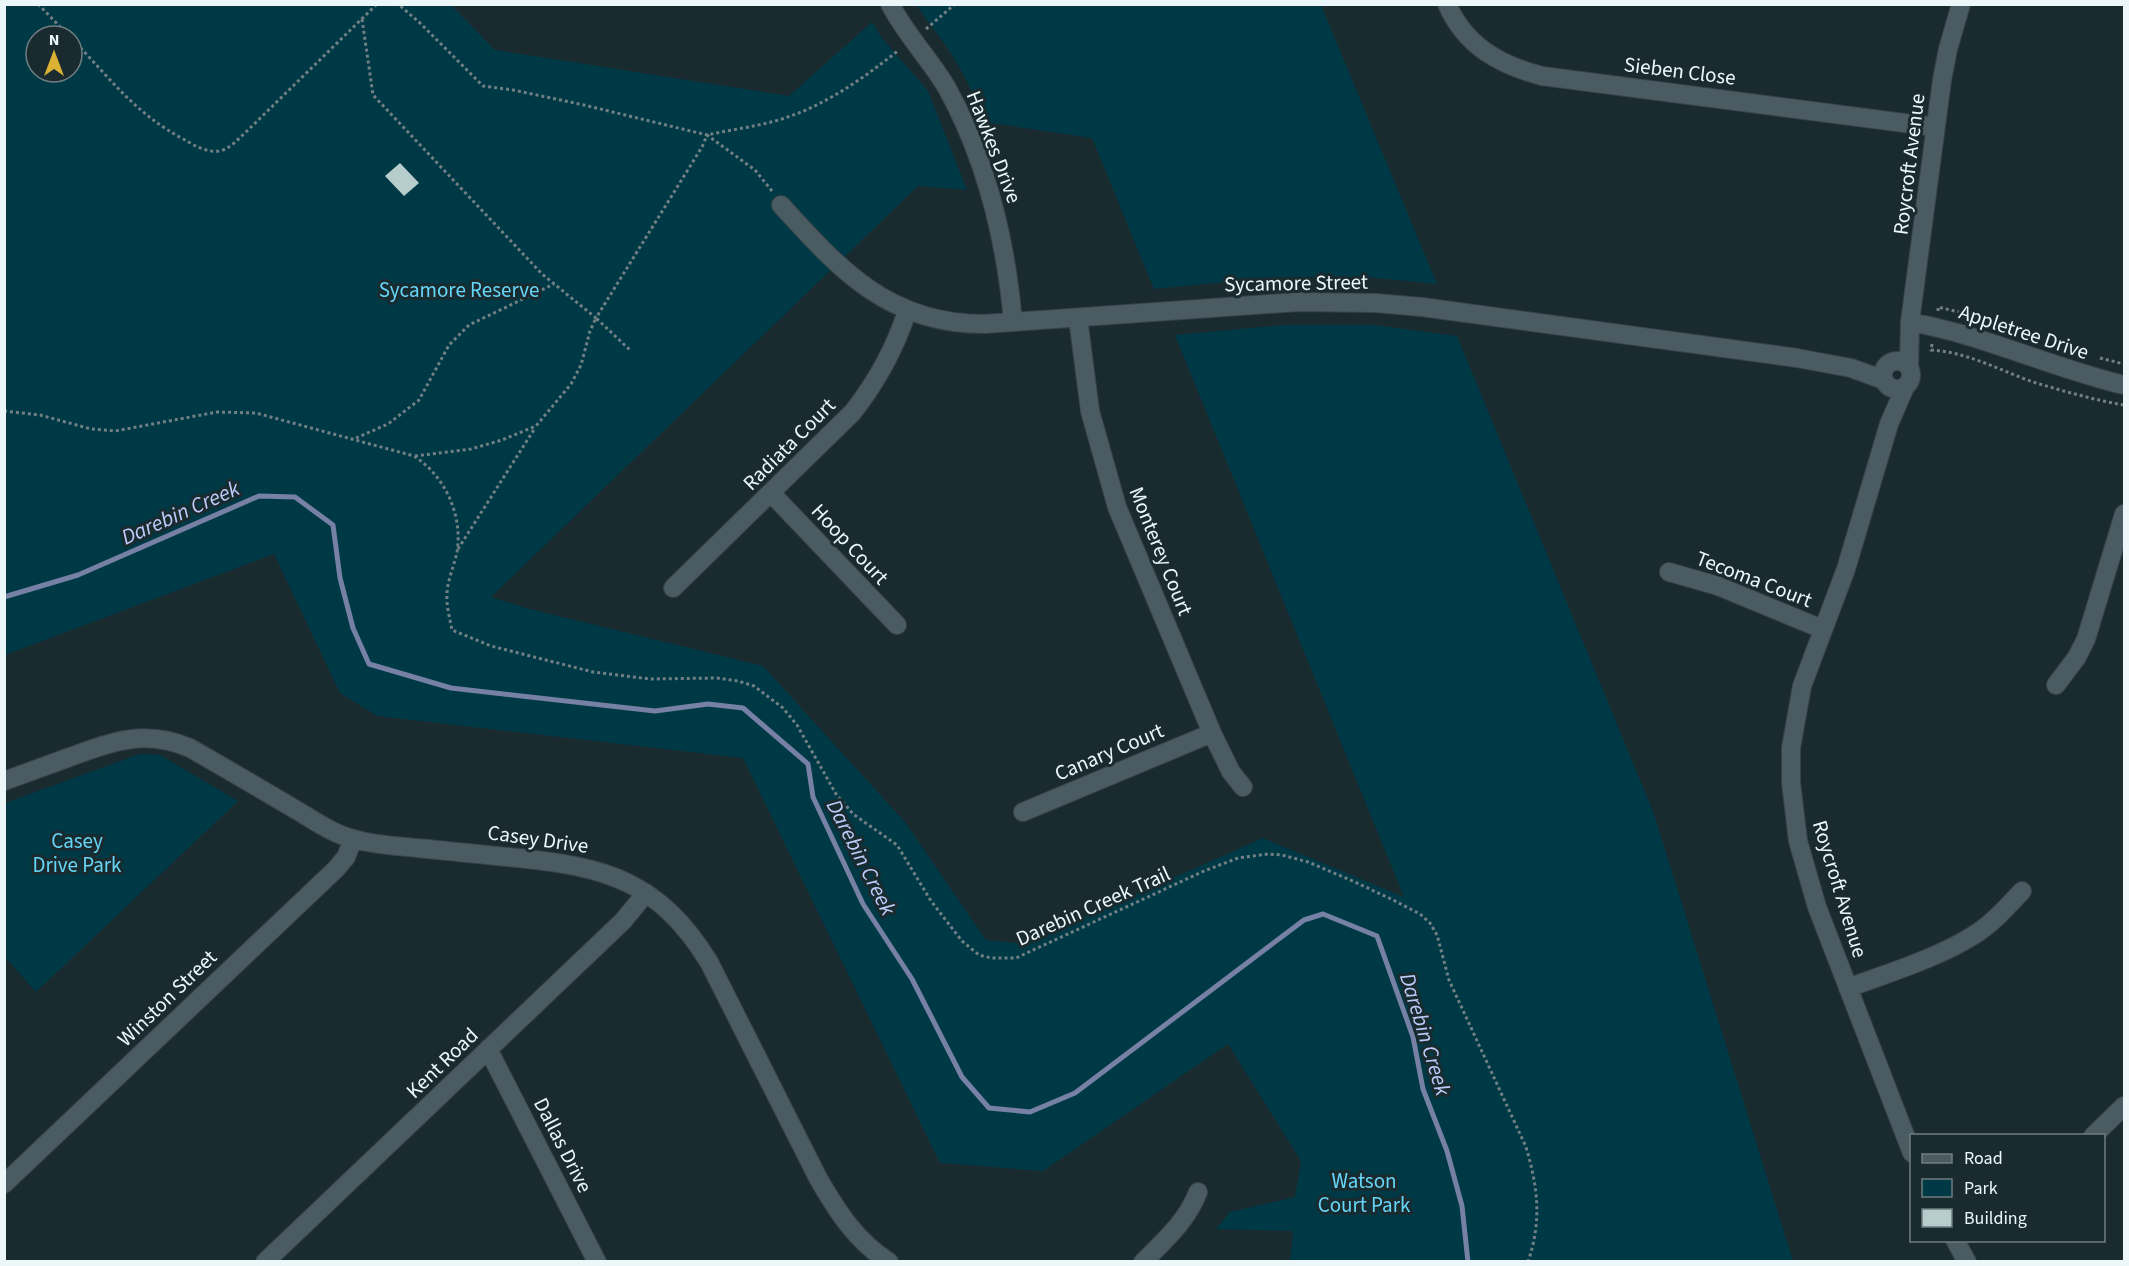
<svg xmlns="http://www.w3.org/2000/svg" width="2129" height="1266" font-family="'Source Sans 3',sans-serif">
<rect width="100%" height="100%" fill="#1a2b30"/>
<path fill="#003946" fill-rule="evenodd" d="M 5,5 L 451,5 L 495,50 L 789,96 L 872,22 L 882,38 L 928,91 L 967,190 L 918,186 L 491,597 L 526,608 L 763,666 L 905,822 L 986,940 L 1024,944 L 1263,838 L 1404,897 L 1175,335 L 1284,325 L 1375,325 L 1457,336 L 1654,814 L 1793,1261 L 1290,1261 L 1293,1231 L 1216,1229 L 1230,1212 L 1295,1197 L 1301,1161 L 1228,1044 L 1043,1171 L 940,1163 L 743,758 L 377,716 L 340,693 L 274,554 L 5,655 ZM 36,36 L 72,36 L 72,72 L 36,72 Z
M 917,5 L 1321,5 L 1437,284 L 1366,277 L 1280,277 L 1154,289 L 1092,138 L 985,122 C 976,99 965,76 952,55 C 941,37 927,23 917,5 Z
M 140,754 L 160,755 L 238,801 L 36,992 L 5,957 L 5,803 Z"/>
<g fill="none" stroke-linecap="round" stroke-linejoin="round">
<path stroke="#7681a5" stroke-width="5" d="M 4,597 L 78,575 L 259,496 L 295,497 L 333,525 L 340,578 L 353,628 L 369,664 L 451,688 L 655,711 L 708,704 L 743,708 L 808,764 L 813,797 L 863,904 L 912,979 L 962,1077 L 989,1108 L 1030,1112 L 1075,1093 L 1304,920 L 1323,914 L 1377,936 L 1413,1037 L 1423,1089 L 1447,1151 L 1462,1206 L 1468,1262"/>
</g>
<path fill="#b6cdcc" d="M 400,163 L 419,183 L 404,196 L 385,176 Z"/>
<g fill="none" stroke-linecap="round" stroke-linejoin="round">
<defs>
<path id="street" d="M 890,4 C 906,35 930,59 947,88 C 986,159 1006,242 1013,322
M 1447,4 C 1465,46 1500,65 1542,76 L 1935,127
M 781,205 C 840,270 889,324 984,324 L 1298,302 L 1376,303 L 1422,307 L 1797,358 L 1851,368 L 1884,380
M 1078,318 L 1090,411 L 1117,507 L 1212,733 L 1231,772 L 1243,787
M 1910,322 C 1984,335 2052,368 2124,385
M1883 375a14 14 0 1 1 28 0a14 14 0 1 1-28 0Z
M 1909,367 L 1910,322 L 1942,80 L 1948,49 L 1961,4
M 1905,387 L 1889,424 L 1846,569 L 1802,686 L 1791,748 L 1791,782 L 1798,841 L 1817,907 L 1912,1153
M 771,493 L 897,625
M 1669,572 L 1718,586 L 1822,629
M 673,588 L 853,412 C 877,381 895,349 907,311
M 2056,685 L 2077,657 L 2086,639 L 2124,514
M 4,781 C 26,773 48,765 70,757 C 114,741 145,729 190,748 C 225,768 259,788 293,808 C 312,819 332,834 354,839 C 374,845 397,846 417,848 C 451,851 484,855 518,858 C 606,867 659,881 709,962 L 818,1178 C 837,1211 856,1241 889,1262
M 1023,812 L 1212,733
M 1848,988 C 1888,973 1938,958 1974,935 C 1992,924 2007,907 2022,891
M 488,1049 L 597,1262
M 2093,1136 L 2124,1106
M 4,1184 L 336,869 L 346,857 L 353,839
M 1955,1240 L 1967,1262
M 265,1262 L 623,921 L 646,893
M 1143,1262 C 1165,1240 1187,1221 1198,1192"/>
</defs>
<use href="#street" stroke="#37454a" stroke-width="20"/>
<path stroke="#718084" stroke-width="3" stroke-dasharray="3 3" stroke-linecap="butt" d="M 38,4 L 69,36
M 362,19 L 373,95 L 542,274 L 596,318 L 702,147 L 707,135 L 584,105 L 513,90 L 483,86 L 420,23 L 398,4
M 926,29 L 955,4
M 72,39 C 111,79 134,113 185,140 C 195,146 208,153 220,151 C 231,148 238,139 246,132 L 377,4
M 772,191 L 755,170 L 707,135 C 729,130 753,127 775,121 C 822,108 861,80 899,50
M 1938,311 L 1938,307 L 1983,318 L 2002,326
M 1932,344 L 1931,350 C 1967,352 1999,370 2033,382 C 2063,391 2094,400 2124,405
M 2100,358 L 2124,364
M 4,411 L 40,415 L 91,429 L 115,431 L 217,412 L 256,413 L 414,456 C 445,476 463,515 457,552 C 454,566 448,579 447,593 C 446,605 450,619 452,630 L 491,646 L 593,672 L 650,679 L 717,678 L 738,681 L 754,686 L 783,708 L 797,725 L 836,794 L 853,814 L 897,845 L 931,901 L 962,941 L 979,955 L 991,958 L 1016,958 L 1204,871 L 1238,858 L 1268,854 L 1282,855 L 1308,862 L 1355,882 L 1393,900 L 1420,914 L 1430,923 L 1437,935 L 1449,980 L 1526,1147 C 1538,1188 1542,1220 1528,1262
M 356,438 L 388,424 L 419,400 L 449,345 L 469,325 L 554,284
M 415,456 L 471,449 L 502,440 L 536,426 L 571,384 L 581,365 L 590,331 L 596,318 L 630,350
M 458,549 L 535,428"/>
<use href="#street" stroke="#4a5c62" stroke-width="18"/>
</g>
<g text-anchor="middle" stroke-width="6" stroke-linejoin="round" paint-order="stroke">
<g font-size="21" fill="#ecf7fa" stroke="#1a2b30">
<text transform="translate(1680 71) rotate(7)" y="7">Sieben Close</text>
<text transform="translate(994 147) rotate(69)" y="7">Hawkes Drive</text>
<text transform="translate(1909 164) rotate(-83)" y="7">Roycroft Avenue</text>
<text transform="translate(1296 283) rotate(-1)" y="7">Sycamore Street</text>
<text transform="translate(2024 332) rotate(18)" y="7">Appletree Drive</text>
<text transform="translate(789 444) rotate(-45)" y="7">Radiata Court</text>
<text transform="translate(850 544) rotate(47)" y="7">Hoop Court</text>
<text transform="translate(1161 551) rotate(68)" y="7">Monterey Court</text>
<text transform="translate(1754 579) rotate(21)" y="7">Tecoma Court</text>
<text transform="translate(1109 752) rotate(-23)" y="7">Canary Court</text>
<text transform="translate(538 839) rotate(8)" y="7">Casey Drive</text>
<text transform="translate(1840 889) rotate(73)" y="7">Roycroft Avenue</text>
<text transform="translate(1093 906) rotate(-24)" y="7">Darebin Creek Trail</text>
<text transform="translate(167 998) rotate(-44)" y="7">Winston Street</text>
<text transform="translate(442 1063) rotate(-44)" y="7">Kent Road</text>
<text transform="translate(563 1145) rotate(63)" y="7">Dallas Drive</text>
</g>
<g font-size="21" fill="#65d6f7" stroke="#1a2b30">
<text x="459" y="297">Sycamore Reserve</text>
<text x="77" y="848">Casey<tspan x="77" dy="24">Drive Park</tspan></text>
<text x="1364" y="1188">Watson<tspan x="1364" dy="24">Court Park</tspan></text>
</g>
<g font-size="22" font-style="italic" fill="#bfccfb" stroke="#1a2b30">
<text transform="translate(180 512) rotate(-24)" y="8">Darebin Creek</text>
<text transform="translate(862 857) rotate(63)" y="8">Darebin Creek</text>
<text transform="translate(1426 1034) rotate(73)" y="8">Darebin Creek</text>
</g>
</g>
<rect width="2129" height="1266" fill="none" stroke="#ecf7fa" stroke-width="12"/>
<rect x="1910" y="1134" width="195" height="108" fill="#1a2b30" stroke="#6e7d81" stroke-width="1.5"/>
<rect x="1922" y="1154" width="30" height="9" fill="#4a5c62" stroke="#6e7d81" stroke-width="1.5"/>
<text x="1964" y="1164" font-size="18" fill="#ecf7fa">Road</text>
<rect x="1922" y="1179" width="30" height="18" fill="#003946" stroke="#6e7d81" stroke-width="1.5"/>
<text x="1964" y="1194" font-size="18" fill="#ecf7fa">Park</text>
<rect x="1922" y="1209" width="30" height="18" fill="#b6cdcc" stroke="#6e7d81" stroke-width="1.5"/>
<text x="1964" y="1224" font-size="18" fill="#ecf7fa">Building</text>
<g transform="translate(54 54)"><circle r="28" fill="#1a2b30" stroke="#6e7d81" stroke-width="1.5"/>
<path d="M0-4.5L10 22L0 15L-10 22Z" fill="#dbb233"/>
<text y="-9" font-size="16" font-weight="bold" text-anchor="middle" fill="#ecf7fa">N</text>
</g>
</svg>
